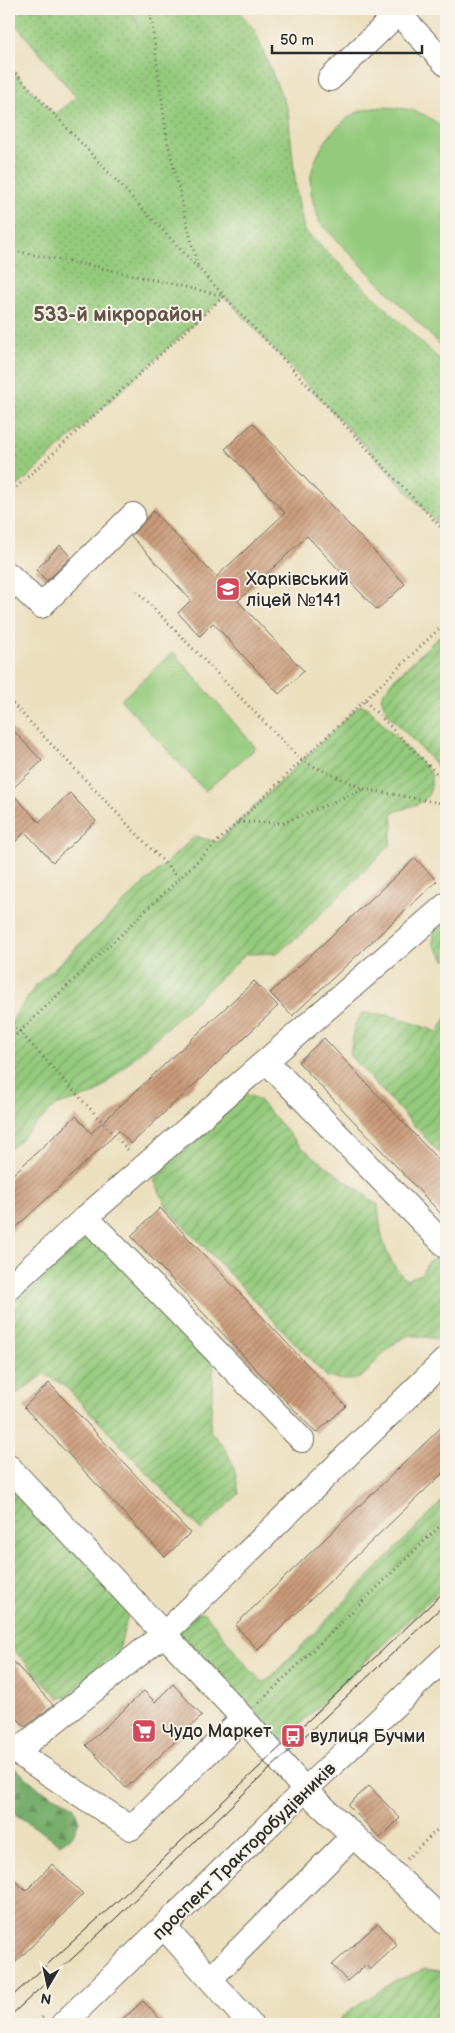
<svg xmlns="http://www.w3.org/2000/svg" width="455" height="2033" font-family="'Balsamiq Sans',sans-serif">
<defs>
<pattern id="grass-dots" width="8" height="8" patternUnits="userSpaceOnUse" patternTransform="scale(1.25)"><rect width="8" height="8" fill="#94ca7c"/><path d="M2 2h.1M6 6h.1" fill="none" stroke="#79a466" stroke-width="1.8" stroke-linecap="round"/></pattern>
<pattern id="forest-firs" width="22" height="20" patternUnits="userSpaceOnUse" patternTransform="scale(1.25)"><rect width="22" height="20" fill="#77ae6c"/><path d="M5 1l3.5 6h-7zM16 11l3.5 6h-7z" fill="#628e59"/></pattern>
<pattern id="garden-furrows" width="10" height="10" patternUnits="userSpaceOnUse" patternTransform="scale(1.25)"><rect width="10" height="10" fill="#94ca7c"/><path d="M-1 1l2-2M0 10L10 0M9 11l2-2" fill="none" stroke="#79a466"/></pattern>
<pattern id="building-hatch" width="6" height="6" patternUnits="userSpaceOnUse" patternTransform="scale(1.25)"><rect width="6" height="6" fill="#ca9a79"/><path d="M-1 1l2-2M0 6l6-6M5 7l2-2" fill="none" stroke="#a47e63"/></pattern>
</defs>
<rect width="100%" height="100%" fill="#f7f3e8"/>
<filter id="ink" filterUnits="userSpaceOnUse"><feTurbulence type="fractalNoise" baseFrequency=".02" numOctaves="2"/><feDisplacementMap in="SourceGraphic" scale="10" xChannelSelector="R" yChannelSelector="G"/><feConvolveMatrix kernelMatrix="1 2 1 2 8 2 1 2 1" color-interpolation-filters="sRGB"/></filter>
<filter id="wash" filterUnits="userSpaceOnUse"><feTurbulence type="fractalNoise" baseFrequency=".0096" numOctaves="4" result="noise"/><feDisplacementMap in="SourceGraphic" scale="20" xChannelSelector="R" yChannelSelector="G"/><feGaussianBlur stdDeviation="1.12" result="paint"/><feColorMatrix in="noise" values="0 0 0 0 0 0 0 0 0 0 0 0 0 0 0 0 0 1.4 0 .05"/><feComposite in="paint" operator="in"/></filter>
<g filter="url(#wash)">
<rect width="100%" height="100%" fill="#ebdfbe"/>
<path fill="url(#grass-dots)" stroke="#607a54" d="M 9,9 L 126,9 L 140,27 L 129,9 L 237,9 L 254,29 L 288,111 L 296,189 L 304,230 L 446,366 L 446,533 L 224,296 L 9,494 L 9,66 L 55,115 L 76,97 L 9,16 Z"/>
<path fill="url(#forest-firs)" stroke="#516c4c" d="M 9,1763 L 41,1790 L 73,1805 L 79,1821 L 73,1835 L 60,1844 L 9,1810 Z"/>
<path fill="url(#garden-furrows)" stroke="#607a54" d="M 446,630 L 446,775 L 387,713 L 381,697 L 391,682 Z
M 360,705 L 367,707 L 431,773 C 434,805 417,803 392,813 L 393,825 L 390,845 L 299,936 L 277,953 L 246,954 L 95,1094 L 55,1106 L 9,1150 L 9,1025 L 36,985 L 195,836 L 217,842 Z
M 446,919 L 446,961 L 433,944 L 434,932 Z
M 363,1013 L 390,1015 L 438,1032 L 446,1018 L 446,1160 L 350,1056 L 354,1026 Z
M 243,1093 L 258,1099 L 301,1147 L 378,1205 C 381,1237 383,1256 406,1280 L 421,1274 L 429,1261 L 443,1254 L 446,1258 L 446,1340 L 409,1335 C 403,1339 395,1342 389,1348 C 363,1371 369,1387 327,1377 L 168,1209 L 154,1180 L 176,1150 Z
M 84,1233 L 135,1277 L 214,1361 L 210,1431 C 232,1454 234,1464 239,1494 L 201,1530 L 65,1386 L 45,1374 L 16,1394 L 9,1390 L 9,1298 Z
M 9,1479 L 118,1597 L 128,1614 L 115,1666 L 77,1696 L 59,1698 L 9,1645 Z
M 446,1497 L 446,1585 L 282,1741 L 269,1738 L 177,1640 L 182,1625 L 200,1612 L 205,1613 L 246,1665 L 262,1682 L 269,1679 Z
M 425,1969 L 446,1972 L 446,2024 L 338,2024 L 341,2017 L 393,1982 Z"/>
<path fill="#94ca7c" stroke="#607a54" d="M 384,107 C 413,109 426,111 446,132 L 446,351 L 320,223 C 315,208 307,188 312,171 C 318,147 336,123 358,112 C 365,108 376,108 384,107 Z
M 173,652 L 256,748 L 205,791 L 121,700 Z"/>
<g id="blocks">
<path fill="url(#building-hatch)" d="M 253,423 L 405,584 L 377,610 L 307,536 L 238,601 L 304,671 L 279,694 L 213,623 L 200,636 L 178,613 L 191,600 L 131,536 L 153,511 L 216,577 L 285,513 L 225,449 Z
M 60,545 L 71,557 L 47,581 L 36,570 Z
M 9,726 L 42,761 L 10,791 L 39,822 L 70,793 L 96,821 L 53,862 L 25,832 L 9,848 Z
M 415,858 L 437,881 L 292,1016 L 270,993 Z
M 254,981 L 278,1006 L 131,1144 L 119,1131 L 9,1234 L 9,1178 L 76,1116 L 91,1133 Z
M 324,1038 L 446,1168 L 446,1219 L 298,1062 Z
M 160,1208 L 346,1406 L 316,1433 L 131,1236 Z
M 49,1383 L 190,1533 L 165,1557 L 24,1407 Z
M 446,1423 L 446,1470 L 258,1650 L 235,1625 Z
M 9,1657 L 53,1705 L 25,1727 L 9,1709 Z
M 173,1684 L 202,1716 L 126,1788 L 86,1745 L 144,1691 L 155,1702 Z
M 369,1786 L 400,1818 L 380,1838 L 348,1805 Z
M 52,1864 L 83,1894 L 9,1969 L 9,1875 L 26,1891 Z
M 378,1923 L 397,1945 L 370,1970 L 366,1965 L 347,1981 L 332,1965 Z
M 143,2001 L 165,2024 L 117,2024 Z"/>
</g>
</g>
<g filter="url(#ink)">
<use href="#blocks" fill-opacity="0" stroke="#6e6a5e" stroke-width="1"/>
<g fill="none" stroke-linecap="round" stroke-linejoin="round">
<defs>
<path id="minor" d="M 394,9 L 446,64
M 330,79 L 398,13
M 9,575 L 41,606 L 133,515
M 266,1061 L 446,1246
M 86,1217 L 302,1440
M 9,1287 L 86,1217 L 446,905
M 9,1467 L 164,1634 L 446,1359
M 9,1746 L 16,1752 L 164,1634 L 243,1718 L 305,1790 L 446,1923
M 16,1752 L 131,1828 L 243,1718
M 165,1928 L 250,2024
M 210,1979 L 353,1836
M 63,2024 L 305,1790 L 446,1657"/>
</defs>
<use href="#minor" stroke="#6e6a5e" stroke-width="26"/>
<path stroke="#6e6a5e" stroke-width="3" stroke-dasharray="1 4" stroke-linecap="butt" d="M 150,9 L 167,140 L 198,268
M 9,66 L 446,533
M 9,250 L 98,267 L 224,296
M 9,494 L 224,296
M 137,591 L 302,761 L 364,789 L 446,804
M 9,700 L 179,878
M 365,701 L 446,783
M 238,822 L 283,823 L 364,789
M 9,1020 L 128,1150 L 131,1149
M 9,1042 L 446,622
M 259,1703 L 446,1520
M 407,1859 L 446,1821
M 34,2024 L 43,2017"/>
<use href="#minor" stroke="#fff" stroke-width="24"/>
<path stroke="#2b2b2b" stroke-width="1" d="M 9,1999 L 122,1897 L 446,1590
M 9,2017 L 116,1918 L 238,1799 L 446,1603"/>
</g>
</g>
<defs>
<symbol id="school-square" viewBox="-11 -11 22 22"><rect x="-9" y="-9" width="18" height="18" rx="4" fill="#d1495b" stroke="#f7f3e8"/><path d="M0-5L7-2L0 1L-7-2ZM-4 1L0 2.5L4 1V4Q0 6-4 4Z" fill="#fff"/></symbol>
<symbol id="supermarket-square" viewBox="-11 -11 22 22"><rect x="-9" y="-9" width="18" height="18" rx="4" fill="#d1495b" stroke="#f7f3e8"/><path d="M-6-5.5h2.5l.6 2H6L4.5 2H-2.5L-4.4-4H-6ZM-1.5 3.2a1.3 1.3 0 1 0 .1 0ZM3 3.2a1.3 1.3 0 1 0 .1 0Z" fill="#fff"/></symbol>
<symbol id="bus-square" viewBox="-11 -11 22 22"><rect x="-9" y="-9" width="18" height="18" rx="4" fill="#d1495b" stroke="#f7f3e8"/><path d="M-5-6H5V4H4V6H2V4H-2V6H-4V4H-5ZM-3.5-4V0h7V-4ZM-3.5 1.2v1.5H-2V1.2ZM2 1.2v1.5H3.5V1.2Z" fill="#fff"/></symbol>
</defs>
<g fill-rule="evenodd">
<use href="#school-square" x="214" y="575" width="28" height="28"/>
<use href="#supermarket-square" x="130" y="1717" width="28" height="28"/>
<use href="#bus-square" x="279" y="1722" width="28" height="28"/>
</g>
<g text-anchor="middle" stroke-width="4" stroke-linejoin="round" paint-order="stroke">
<g font-size="18" fill="#2b2b2b" stroke="#f7f3e8" text-anchor="start">
<text x="246" y="585">Харківський<tspan x="246" dy="21">ліцей №141</tspan></text>
<text x="162" y="1737">Чудо Маркет</text>
<text x="310" y="1742">вулиця Бучми</text>
</g>
<g font-size="18" fill="#2b2b2b" stroke="#f7f3e8">
<text transform="translate(244 1851) rotate(-44)" y="6">проспект Тракторобудівників</text>
</g>
<g font-size="20" font-weight="bold" fill="#635246" stroke="#f7f3e8">
<text x="118" y="321">533-й мікрорайон</text>
</g>
</g>
<rect width="455" height="2033" fill="none" stroke="#f7f3e8" stroke-width="30"/>
<g transform="translate(48 1986) rotate(189)" stroke="#f7f3e8" stroke-width="4" paint-order="stroke">
<path d="M0-4L9 19L0 12L-9 19Z" fill="#2b2b2b"/>
<text y="-8" font-size="14" font-weight="bold" text-anchor="middle" fill="#2b2b2b">N</text>
</g>
<path d="M272 45v8h150v-8" fill="none" stroke="#2b2b2b" stroke-width="2.5"/>
<text x="280" y="45" font-size="15" fill="#2b2b2b" stroke="#f7f3e8" stroke-width="4" paint-order="stroke">50 m</text>
</svg>
